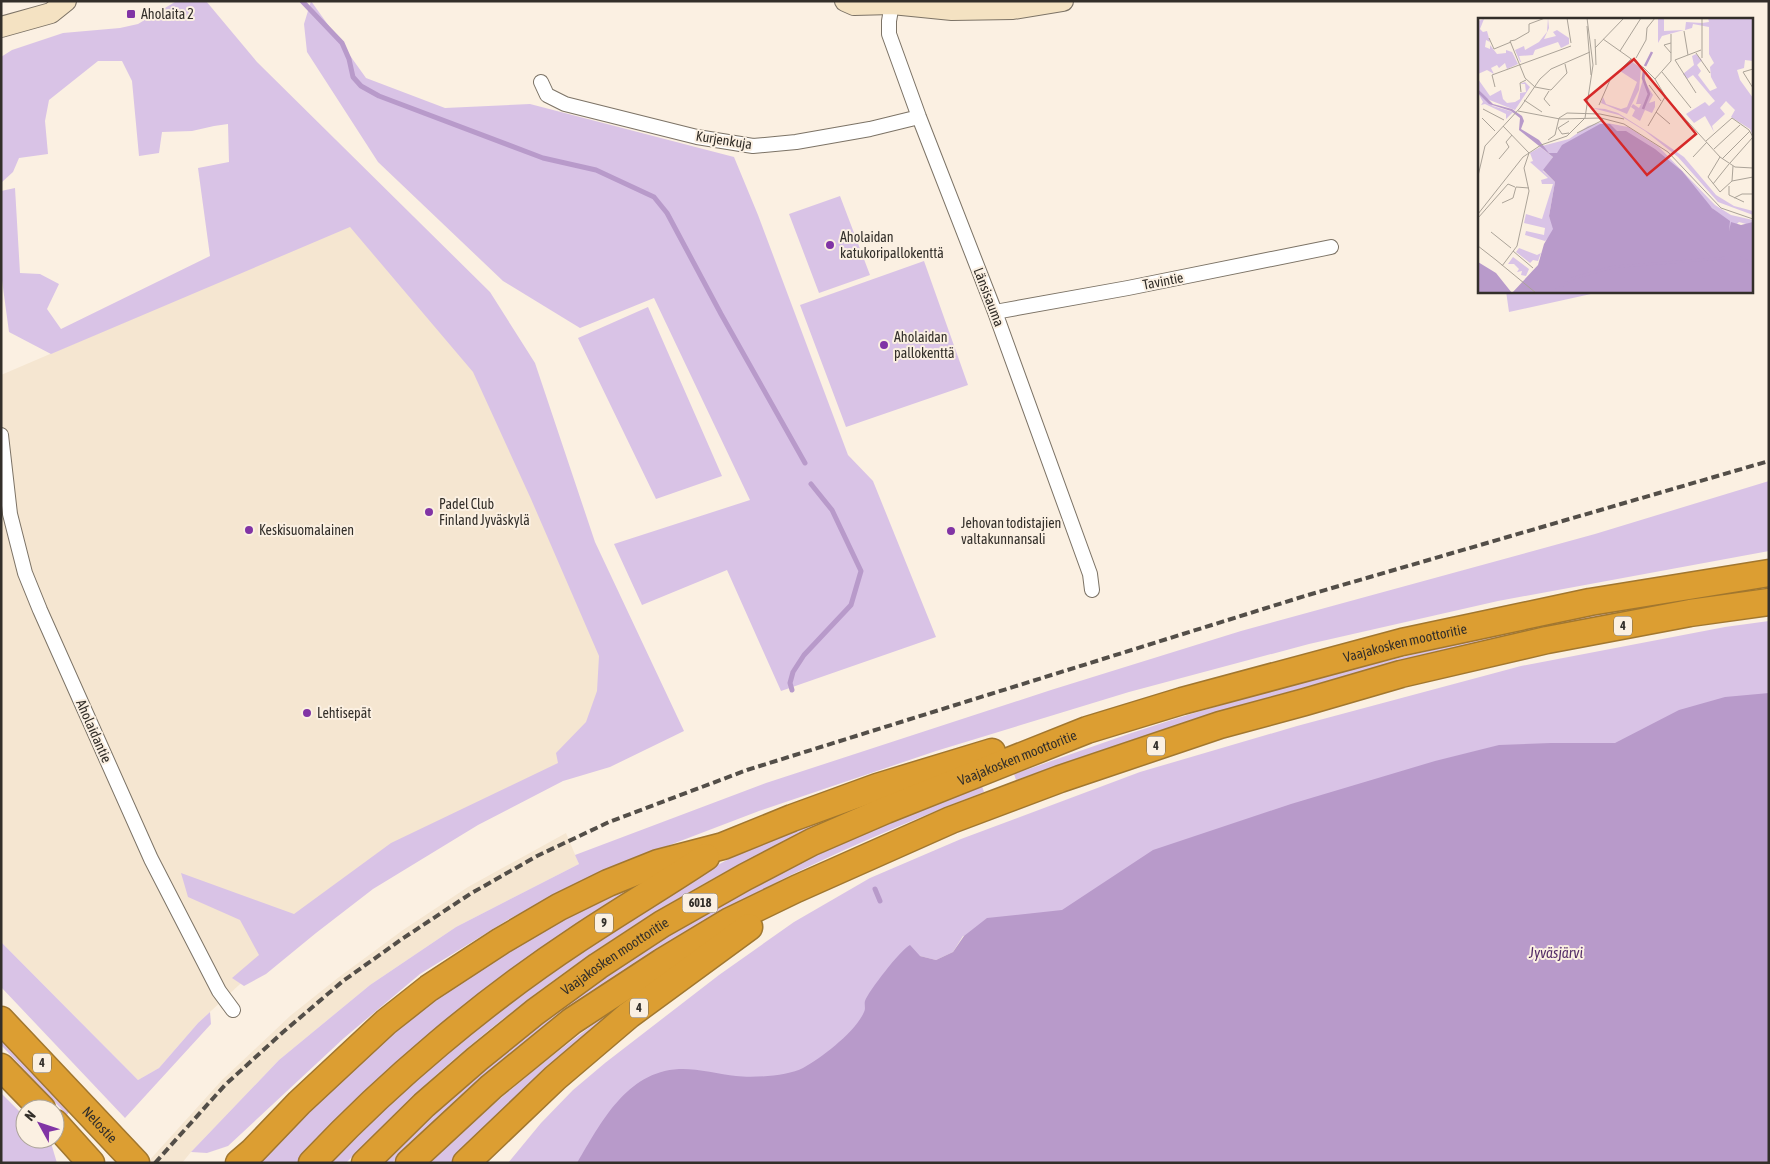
<svg xmlns="http://www.w3.org/2000/svg" width="1770" height="1164" font-family="'Asap Condensed',sans-serif">
<rect width="100%" height="100%" fill="#fbf0e2"/>
<path fill="#f5e6d1" d="M 349,226 L 500,364 L 644,733 L 378,878 L 279,948 L 198,1023 L 159,1068 L 138,1080 L 1,942 L 1,375 Z
M 566,833 L 579,864 L 456,927 L 370,985 L 279,1060 L 191,1152 L 182,1163 L 147,1163 L 222,1080 L 290,1016 L 339,977 L 403,930 L 468,887 Z"/>
<path fill="#d9c3e6" d="M 206,1 L 257,62 L 490,292 L 535,363 L 595,542 L 684,731 L 610,767 L 563,781 L 478,825 L 373,889 L 316,933 L 266,974 L 244,986 L 232,978 L 259,955 L 240,920 L 188,897 L 181,873 L 294,914 L 391,843 L 558,763 L 556,753 L 586,722 L 597,691 L 599,656 L 531,499 L 473,372 L 350,227 L 51,354 L 9,332 L 1,273 L 1,191 L 15,188 L 20,273 L 40,274 L 59,284 L 47,309 L 61,329 L 210,256 L 198,168 L 229,162 L 228,124 L 214,126 L 192,131 L 162,132 L 159,153 L 139,156 L 132,81 L 122,61 L 98,61 L 49,100 L 45,121 L 48,154 L 19,158 L 13,172 L 2,182 L 1,57 L 12,50 L 63,33 L 120,28 L 138,24 L 175,2 Z
M 311,1 L 366,78 L 445,108 L 530,104 L 734,157 L 758,215 L 848,455 L 873,481 L 936,637 L 781,691 L 727,570 L 642,605 L 614,544 L 750,500 L 654,298 L 580,328 L 503,281 L 378,162 L 307,52 L 304,24 Z
M 840,196 L 870,275 L 819,293 L 789,214 Z
M 924,261 L 968,385 L 846,427 L 800,305 Z
M 1506,291 L 1600,291 L 1600,292 L 1509,312 Z
M 648,307 L 722,476 L 656,499 L 578,338 Z
M 1769,481 L 1769,551 L 1498,601 L 1309,644 L 1129,692 L 936,751 L 759,811 L 607,869 L 511,918 L 420,974 L 344,1038 L 228,1146 L 207,1153 L 191,1152 L 279,1060 L 370,985 L 456,927 L 579,864 L 575,855 L 766,783 L 1051,690 L 1241,631 L 1595,534 Z
M 1680,599 L 1681,605 C 1581,626 1480,645 1381,668 C 1257,697 1135,738 1016,780 L 1014,774 C 1081,751 1147,726 1215,707 C 1368,662 1523,627 1680,599 Z
M 1769,621 L 1769,862 L 963,936 L 953,952 L 936,960 L 920,956 L 911,973 L 737,1163 L 508,1163 L 541,1123 L 573,1090 L 605,1063 L 719,975 L 794,922 L 870,878 L 961,839 L 1140,772 L 1297,726 L 1521,666 L 1725,627 Z
M 982,786 L 984,792 C 852,843 723,901 607,983 C 572,1007 539,1037 507,1064 C 468,1096 427,1126 392,1163 L 383,1163 C 474,1073 572,992 681,927 C 776,870 878,825 982,786 Z
M 881,798 C 732,859 594,942 470,1046 C 426,1082 386,1123 346,1163 L 324,1163 L 493,1010 L 691,879 L 765,840 Z
M 653,873 L 300,1163 L 250,1163 L 392,1029 L 507,948 Z
M 1,942 L 138,1080 L 159,1068 L 198,1023 L 210,1012 L 211,1024 L 125,1118 L 1,987 Z
M 620,1005 L 623,1009 L 455,1163 L 430,1163 C 489,1105 553,1053 620,1005 Z
M 1,1033 L 72,1108 L 67,1115 L 1,1045 Z
M 1,1093 L 25,1117 L 25,1139 L 47,1139 L 51,1143 L 57,1163 L 1,1163 Z"/>
<path fill="#b89aca" d="M 1769,693 L 1769,1163 L 577,1163 C 601,1123 626,1072 679,1069 C 695,1068 719,1074 736,1076 C 753,1078 788,1076 803,1068 C 822,1058 856,1031 864,1012 C 866,1008 864,1005 865,1001 C 868,992 901,949 910,945 L 920,956 L 936,960 L 953,952 L 964,936 L 987,918 L 1062,910 L 1153,850 L 1291,804 L 1435,761 L 1499,745 L 1551,743 L 1615,743 L 1679,710 L 1725,697 Z"/>
<g fill="none" stroke-linecap="round" stroke-linejoin="round">
<path stroke="#b89aca" stroke-width="5" d="M 302,1 L 342,43 L 349,59 L 353,77 L 361,86 L 379,96 L 543,158 L 596,170 L 654,197 L 667,213 L 721,314 L 805,463
M 792,690 L 790,683 L 793,672 L 804,655 L 851,605 L 861,571 L 832,510 L 811,484
M 875,889 L 880,901"/>
<defs>
<path id="street" d="M 892,4 L 889,21 L 889,34 L 919,117 L 995,312 L 1090,574 L 1092,590
M 541,82 L 547,95 L 565,104 L 697,137 L 753,146 L 796,142 L 870,129 L 919,117
M 995,312 L 1128,288 L 1331,247
M 1,435 L 10,514 L 25,573 L 40,610 L 151,859 L 219,991 L 233,1010"/>
<path id="secondary" d="M 845,1 L 854,5 L 892,4 L 952,10 L 1013,9 L 1063,1
M 1,27 L 51,13 L 66,1"/>
<g id="highway">
<path id="s1" d="M 1,1020 L 136,1163"/>
<path d="M 1,1067 L 42,1109"/>
<path d="M 55,1123 L 91,1163"/>
<path d="M 239,1163 L 253,1151 L 299,1103 L 386,1022 L 429,988 L 501,941 L 559,907 L 608,883 L 658,863 L 723,846 L 792,818 L 877,787 L 992,752"/>
<path d="M 312,1163 C 389,1081 484,1001 578,939 C 620,911 664,885 706,857"/>
<path id="s2" d="M 365,1163 L 424,1105 L 477,1059 L 535,1012 L 598,966 L 662,924 L 745,877 L 812,842 L 886,810 L 1087,730 L 1182,701 L 1402,642 L 1590,602 L 1769,573"/>
<path d="M 409,1163 L 491,1087 L 572,1021 L 662,962 L 730,921 L 796,889 L 951,820 L 1060,779 L 1220,725 L 1305,702 L 1401,674 L 1547,640 L 1690,613 L 1769,602"/>
<path d="M 466,1163 L 555,1078 L 629,1015 L 749,927"/>
</g>
</defs>
<use href="#street" stroke="#7c7366" stroke-width="16"/>
<use href="#secondary" stroke="#7c7366" stroke-width="22"/>
<use href="#highway" stroke="#a1772f" stroke-width="29"/>
<use href="#street" stroke="#fff" stroke-width="14"/>
<use href="#secondary" stroke="#f4e2c2" stroke-width="20"/>
<use href="#highway" stroke="#dc9e32" stroke-width="26"/>
<path stroke="#534e48" stroke-width="4" stroke-dasharray="8 4" stroke-linecap="butt" d="M 155,1163 L 225,1085 L 282,1033 L 343,981 L 402,939 L 470,894 L 537,856 L 609,822 L 747,770 L 1308,595 L 1769,461"/>
</g>
<g fill="#8134a5" stroke="#fbf0e2" stroke-width="2">
<rect x="126" y="9" width="10" height="10" rx="2.5"/>
<circle cx="830" cy="245" r="5"/>
<circle cx="884" cy="345" r="5"/>
<circle cx="429" cy="512" r="5"/>
<circle cx="249" cy="530" r="5"/>
<circle cx="951" cy="531" r="5"/>
<circle cx="307" cy="713" r="5"/>
</g>
<g text-anchor="middle" stroke-width="4" stroke-linejoin="round" paint-order="stroke">
<g fill="#fbf0e2" stroke="#6f6961" stroke-width="1">
<rect x="1614" y="616.5" width="18" height="19" rx="4"/>
<rect x="1147" y="736.5" width="18" height="19" rx="4"/>
<rect x="682.5" y="893.5" width="35" height="19" rx="4"/>
<rect x="595" y="913.5" width="18" height="19" rx="4"/>
<rect x="630" y="998.5" width="18" height="19" rx="4"/>
<rect x="33" y="1053.5" width="18" height="19" rx="4"/>
</g>
<g font-size="12" font-weight="bold" fill="#332f2a">
<text x="1623" y="630">4</text>
<text x="1156" y="750">4</text>
<text x="700" y="907">6018</text>
<text x="604" y="927">9</text>
<text x="639" y="1012">4</text>
<text x="42" y="1067">4</text>
</g>
<g font-size="14" fill="#332f2a" stroke="#fbf0e2" text-anchor="start">
<text x="141" y="19">Aholaita 2</text>
<text x="840" y="242">Aholaidan<tspan x="840" dy="16">katukoripallokenttä</tspan></text>
<text x="894" y="342">Aholaidan<tspan x="894" dy="16">pallokenttä</tspan></text>
<text x="439" y="509">Padel Club<tspan x="439" dy="16">Finland Jyväskylä</tspan></text>
<text x="961" y="528">Jehovan todistajien<tspan x="961" dy="16">valtakunnansali</tspan></text>
<text x="259" y="535">Keskisuomalainen</text>
<text x="317" y="718">Lehtisepät</text>
</g>
<g font-size="14" fill="#332f2a" stroke="#fbf0e2">
<text transform="translate(724 140) rotate(9)" y="5">Kurjenkuja</text>
<text transform="translate(1163 281) rotate(-11)" y="5">Tavintie</text>
<text transform="translate(989 297) rotate(69)" y="5">Länsisauma</text>
<text dy="5" stroke="none"><textPath href="#s2" startOffset="1180">Vaajakosken moottoritie</textPath></text>
<text transform="translate(94 731) rotate(66)" y="5">Aholaidantie</text>
<text dy="5" stroke="none"><textPath href="#s2" startOffset="775">Vaajakosken moottoritie</textPath></text>
<text dy="5" stroke="none"><textPath href="#s2" startOffset="325">Vaajakosken moottoritie</textPath></text>
<text dy="5" stroke="none"><textPath href="#s1" startOffset="144">Nelostie</textPath></text>
</g>
<g font-size="15" font-style="italic" fill="#542d68" stroke="#fbf0e2">
<text x="1556" y="958">Jyväsjärvi</text>
</g>
</g>
<g transform="translate(1478 18)">
<rect width="275" height="275" fill="#fbf0e2"/>
<path d="M 70,0 L 71,10 L 66,21 L 78,18 L 75,14 L 79,12 L 91,20 L 91,26 L 83,30 L 80,24 L 57,32 L 55,37 L 41,38 L 43,44 L 47,44 L 42,44 L 34,25 L 37,32 L 46,28 L 47,32 L 61,24 L 69,14 ZM 180,0 L 186,0 L 186,13 L 206,12 L 184,18 L 180,25 ZM 230,0 L 275,0 L 275,43 L 267,42 L 266,50 L 259,52 L 262,62 L 275,80 L 275,118 L 272,111 L 253,99 L 257,92 L 248,83 L 242,90 L 247,96 L 234,108 L 236,114 L 227,98 L 216,105 L 208,96 L 227,84 L 231,88 L 237,83 L 215,57 L 209,61 L 205,56 L 216,47 L 214,38 L 218,36 L 224,42 L 219,47 L 223,53 L 220,57 L 232,73 L 239,70 L 233,59 L 232,49 L 236,45 L 231,36 L 231,9 L 215,6 L 214,10 L 207,12 L 208,4 L 224,5 L 231,4 ZM 6,1 L 2,11 L 5,14 L 9,13 L 12,24 L 8,22 L 7,29 L 12,31 L 12,27 L 19,36 L 28,35 L 28,32 L 34,34 L 40,46 L 29,51 L 27,45 L 21,50 L 19,47 L 13,50 L 16,56 L 9,52 L 0,56 L 0,61 L 0,3 ZM 153,43 L 163,50 L 161,72 L 149,96 L 123,85 L 125,79 L 128,86 L 143,91 L 149,89 L 159,64 L 142,53 ZM 167,54 L 167,64 L 175,77 L 171,85 L 177,83 L 177,89 L 174,95 L 167,92 L 162,103 L 154,98 L 157,92 L 153,89 L 155,86 L 161,90 L 163,86 L 158,86 ZM 0,61 L 12,78 L 23,72 L 25,81 L 29,85 L 37,84 L 42,81 L 42,75 L 48,74 L 47,66 L 42,66 L 47,64 L 52,69 L 37,92 L 9,81 L 0,71 ZM 0,75 L 15,88 L 35,94 L 28,101 L 28,96 L 7,86 L 3,87 L 5,84 ZM 114,90 L 127,91 L 140,95 L 173,116 L 206,139 L 238,177 L 256,188 L 275,193 L 275,197 L 240,184 L 200,139 L 167,113 L 141,97 ZM 124,104 L 150,109 L 181,129 L 237,187 L 253,197 L 275,202 L 275,208 L 261,204 L 251,213 L 251,205 L 150,115 L 101,118 L 91,124 L 84,138 L 71,135 L 64,128 L 91,121 L 110,108 ZM 62,129 L 75,139 L 65,153 L 77,164 L 71,198 L 76,208 L 74,217 L 67,223 L 47,217 L 48,213 L 66,217 L 67,210 L 46,205 L 48,196 L 64,201 L 75,166 L 64,166 L 63,162 L 70,160 L 52,144 L 55,143 L 52,135 ZM 41,230 L 59,237 L 63,235 L 60,243 L 55,242 L 52,245 L 38,234 ZM 35,239 L 51,251 L 48,258 L 43,257 L 44,253 L 39,254 L 41,251 L 36,246 L 30,246 Z" fill="#d9c3e6"/>
<path d="M 0,71 L 15,86 L 34,91 L 44,98 L 46,103 L 43,111 L 61,122 L 71,135 L 79,135 L 84,127 L 122,106 L 132,106 L 139,113 L 148,113 L 177,131 L 204,153 L 234,190 L 252,203 L 251,213 L 253,204 L 263,207 L 275,204 L 275,275 L 0,275 L 0,244 L 18,255 L 34,275 L 60,247 L 66,226 L 75,211 L 71,198 L 77,164 L 65,152 L 75,139 L 41,112 L 42,100 L 33,93 L 11,86 L 0,75 Z" fill="#b89aca"/>
<path fill="none" stroke="#b89aca" stroke-width="2.5" d="M 167,48 L 174,34M 165,91 L 171,76 L 165,60 L 166,53M 74,275 L 96,260 L 135,249 L 247,240 L 262,240 L 275,246"/>
<path fill="none" stroke="#aba398" stroke-width="1" d="M 89,0 L 93,25M 224,0 L 224,40M 109,8 L 113,57M 206,13 L 210,37M 11,20 L 16,31 L 33,24M 117,21 L 118,47M 125,21 L 166,50M 37,22 L 32,23 L 47,60 L 57,69 L 73,72 L 89,55 L 87,46M 37,22 L 51,14 L 51,6 L 67,0M 193,25 L 186,27 L 193,35M 117,30 L 146,0M 142,33 L 163,0M 218,35 L 232,55M 158,40 L 168,22 L 169,10 L 177,0M 197,42 L 218,75M 197,42 L 223,32M 165,49 L 177,61 L 189,81 L 242,139 L 257,149 L 275,150M 275,51 L 265,54 L 275,70M 184,54 L 213,90M 177,61 L 193,43 L 193,16M 171,67 L 183,83M 17,69 L 14,57 L 93,28M 71,73 L 66,81 L 72,88M 43,74 L 42,65 L 48,62M 46,82 L 64,94M 121,87 L 132,62 L 153,41M 5,91 L 26,102M 40,93 L 82,101 L 123,100 L 146,106 L 190,134 L 243,190 L 275,201M 178,94 L 192,106M 4,100 L 17,113M 170,108 L 187,79M 91,115 L 84,116 L 80,110 L 91,103M 99,115 L 125,102M 70,122 L 77,117 L 81,100 L 89,95 L 122,96 L 146,101M 228,123 L 254,100 L 271,112 L 275,119M 236,131 L 262,107M 215,139 L 229,124M 242,139 L 230,159 L 242,174 L 254,163 L 255,148M 21,141 L 31,129 L 28,124 L 34,117M 244,141 L 272,113M 252,145 L 275,119M 0,158 L 7,128 L 42,90 L 62,61 L 73,51 L 112,34M 254,163 L 275,159M 235,166 L 251,146M 251,168 L 251,177 L 266,184M 256,180 L 264,176 L 274,176M 24,185 L 35,180 L 38,169 L 51,170M 0,196 L 45,139 L 63,127 L 89,118 L 107,100 L 115,47 L 109,0M 0,200 L 30,166 L 37,169M 13,214 L 33,230M 0,228 L 18,242M 35,233 L 55,250M 18,242 L 58,275M 24,248 L 39,228 L 51,173 L 46,150 L 51,135 L 25,108"/>
<path fill="#d62828" fill-opacity="0.15" stroke="#d62828" stroke-width="2.5" d="M 156,41 L 218,116 L 169,157 L 107,82 Z"/>
<rect width="275" height="275" fill="none" stroke="#332f2a" stroke-width="2.5"/>
</g>
<rect width="1770" height="1164" fill="none" stroke="#332f2a" stroke-width="5"/>
<g transform="translate(40 1124) rotate(310)"><circle r="24" fill="#fbf0e2" stroke="#aba398"/>
<path d="M0-4L9 19L0 12L-9 19Z" fill="#8134a5"/>
<text y="-8" font-size="14" font-weight="bold" text-anchor="middle" fill="#332f2a">N</text>
</g>
</svg>
